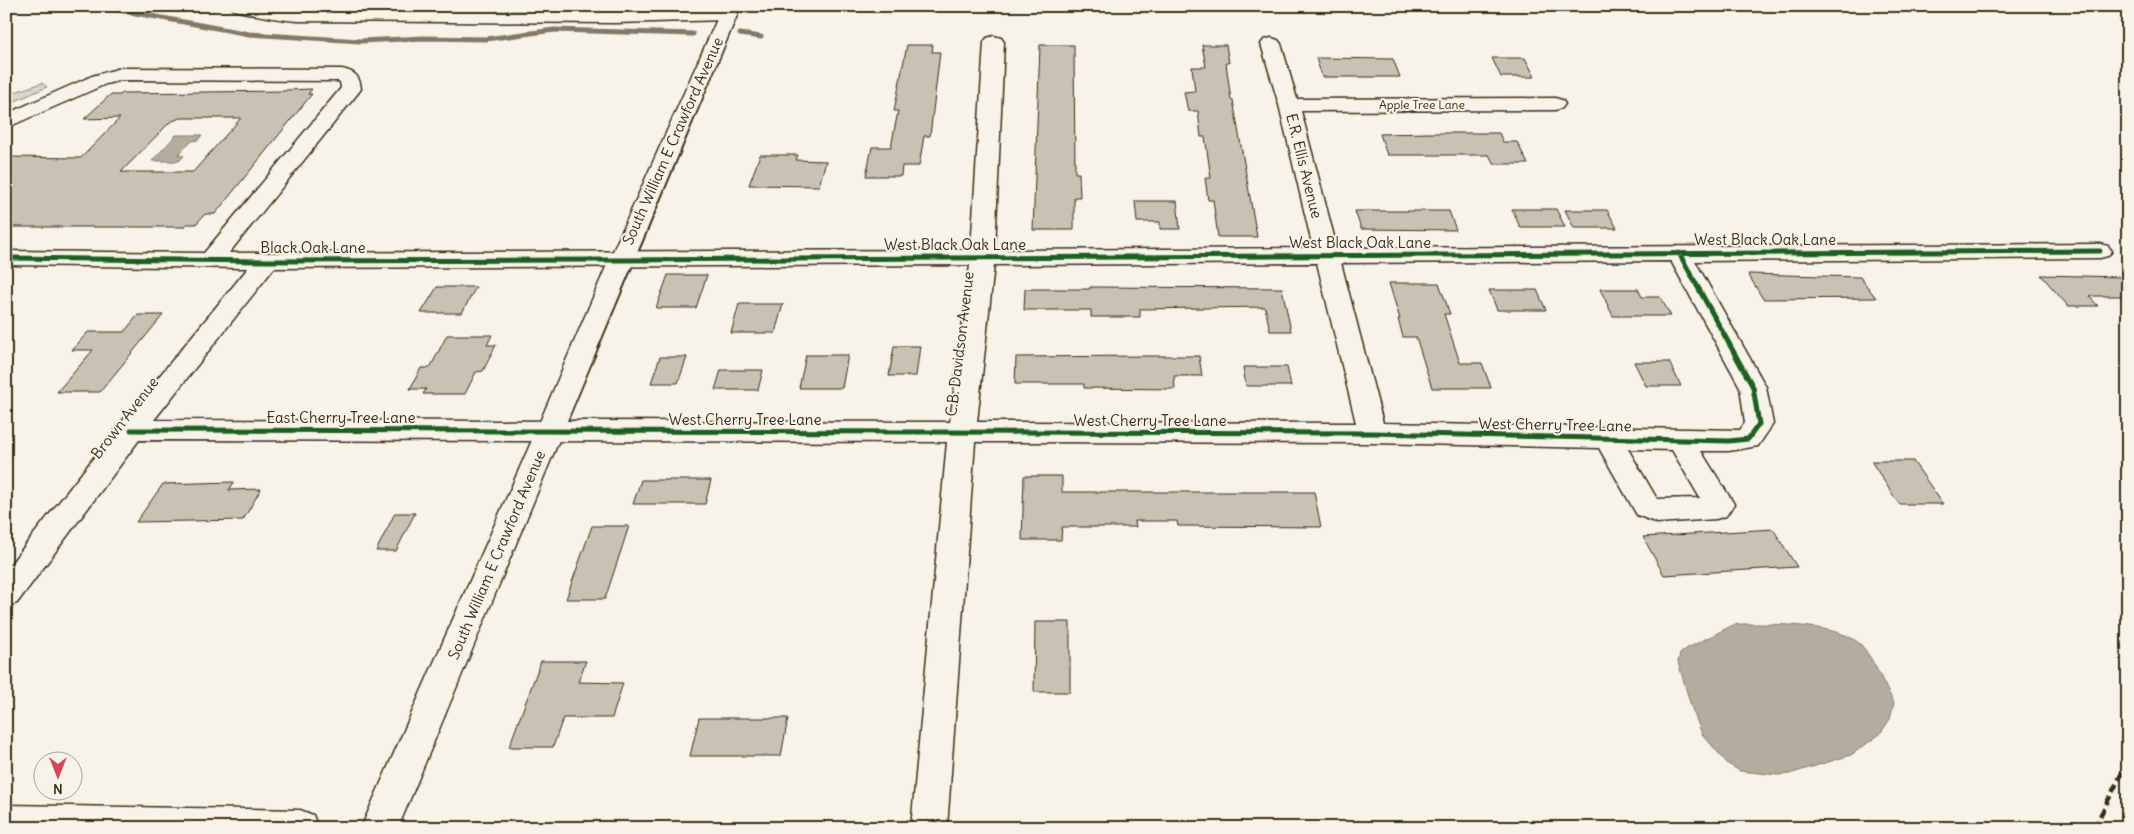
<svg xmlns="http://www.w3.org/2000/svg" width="2134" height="834" font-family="Delius,sans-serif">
<rect width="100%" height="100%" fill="#f7f3e8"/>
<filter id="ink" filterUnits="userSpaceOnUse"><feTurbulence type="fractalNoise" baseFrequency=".02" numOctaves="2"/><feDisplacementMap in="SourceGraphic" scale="10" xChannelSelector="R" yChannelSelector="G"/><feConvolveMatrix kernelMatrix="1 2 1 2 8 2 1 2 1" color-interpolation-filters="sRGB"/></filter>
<g filter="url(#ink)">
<path fill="#dbd6cb" stroke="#8b8074" d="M 42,83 L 47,87 L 6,105 L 6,95 Z"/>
<path fill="#b4aca0" stroke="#84786c" d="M 176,135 L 202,135 L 198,140 L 192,141 L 178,155 L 184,156 L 179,161 L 152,161 Z
M 1743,624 C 1771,624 1842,623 1862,646 C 1872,657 1886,688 1894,703 L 1890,719 L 1880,734 L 1851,755 L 1789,774 L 1778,775 L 1740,771 L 1728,764 L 1702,734 L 1691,706 L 1678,662 L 1680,654 L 1686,649 L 1733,625 Z"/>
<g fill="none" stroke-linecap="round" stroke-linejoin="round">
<path stroke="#84786c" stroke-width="5" d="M 97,6 L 249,34 L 360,41 L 425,38 L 486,39 L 554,30 L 693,34
M 740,34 L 761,37"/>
</g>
<path fill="#c8c1b6" stroke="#3b2a1e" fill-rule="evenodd" d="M 907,45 L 933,45 L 932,52 L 940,52 L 930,136 L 924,136 L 919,166 L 902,166 L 901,176 L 866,176 L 872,147 L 891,147 L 898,111 L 894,111 Z
M 1040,45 L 1074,45 L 1075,173 L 1079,173 L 1080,197 L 1074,197 L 1074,230 L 1033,230 Z
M 1202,45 L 1226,45 L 1229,63 L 1226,63 L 1231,100 L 1233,100 L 1257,237 L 1218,237 L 1213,200 L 1208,200 L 1205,178 L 1211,178 L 1205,137 L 1201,137 L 1198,111 L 1188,111 L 1184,92 L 1195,91 L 1192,67 L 1206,67 Z
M 1316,58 L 1393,59 L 1400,77 L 1322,77 Z
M 1492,58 L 1525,58 L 1535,77 L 1501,77 Z
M 312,89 L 308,94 L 312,94 L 215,214 L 205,214 L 196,224 L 186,224 L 184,227 L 6,227 L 6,157 L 81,158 L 120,118 L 84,119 L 110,95 L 120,95 L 122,93 L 285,91 L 286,90 ZM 180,118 L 241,118 L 193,172 L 121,172 L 170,122 Z
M 1431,133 L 1499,133 L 1503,142 L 1517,142 L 1528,164 L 1494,164 L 1489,155 L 1387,155 L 1380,134 Z
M 760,155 L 798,155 L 796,160 L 826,161 L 819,186 L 749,185 Z
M 1135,201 L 1177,201 L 1180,229 L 1160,229 L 1160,222 L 1137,222 Z
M 1512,209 L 1556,209 L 1565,227 L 1520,227 Z
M 1565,210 L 1607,210 L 1617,228 L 1574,228 Z
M 1355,211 L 1449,211 L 1456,230 L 1361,229 Z
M 1748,274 L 1860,277 L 1876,298 L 1763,299 Z
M 668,275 L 707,275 L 696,308 L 656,308 Z
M 2041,275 L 2122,277 L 2128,283 L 2128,296 L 2089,296 L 2098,306 L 2068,306 Z
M 1389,283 L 1439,283 L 1450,314 L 1444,314 L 1460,363 L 1482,363 L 1491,388 L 1432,388 L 1416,337 L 1403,337 L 1398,319 L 1400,319 Z
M 437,287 L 476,287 L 462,313 L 421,313 Z
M 1090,287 L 1282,288 L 1291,331 L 1270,331 L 1265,307 L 1140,309 L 1140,317 L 1091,317 L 1091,310 L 1024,310 L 1025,289 L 1090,289 Z
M 1600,289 L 1638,289 L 1642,297 L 1660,297 L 1671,316 L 1613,316 Z
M 1489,290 L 1537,290 L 1546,310 L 1497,310 Z
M 739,304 L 783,304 L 775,333 L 731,333 Z
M 138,315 L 163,315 L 100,392 L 57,392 L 93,350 L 72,350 L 88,332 L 124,332 Z
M 447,335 L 492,335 L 487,345 L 496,345 L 483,371 L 476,372 L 465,394 L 423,394 L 426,389 L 410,389 L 421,368 L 430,368 Z
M 894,346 L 920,346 L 916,376 L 889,376 Z
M 806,355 L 848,355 L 842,388 L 799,388 Z
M 1148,356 L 1199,356 L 1202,376 L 1174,376 L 1175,389 L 1084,388 L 1084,384 L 1015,384 L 1016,357 Z
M 660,357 L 687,357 L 678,383 L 651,383 Z
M 1634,362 L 1669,362 L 1681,386 L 1646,386 Z
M 1243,367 L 1287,367 L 1291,386 L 1246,386 Z
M 721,370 L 763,370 L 758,390 L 715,390 Z
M 1871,461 L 1913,461 L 1943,504 L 1899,504 Z
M 1024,476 L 1062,476 L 1062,492 L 1314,492 L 1321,527 L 1178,526 L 1177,521 L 1135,521 L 1136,527 L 1062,527 L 1061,540 L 1022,540 Z
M 641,480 L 711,480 L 705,504 L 633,504 Z
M 234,482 L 229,490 L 261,489 L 243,520 L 136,522 L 163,484 Z
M 395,513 L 415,513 L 396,551 L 376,551 Z
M 592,526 L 629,526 L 605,599 L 566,599 Z
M 1773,529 L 1797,567 L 1664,575 L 1643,537 Z
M 1035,622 L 1070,622 L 1070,692 L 1034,692 Z
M 541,661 L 586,661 L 578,682 L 623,683 L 612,718 L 563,718 L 553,747 L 509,747 Z
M 699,718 L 788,718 L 781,756 L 690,756 Z"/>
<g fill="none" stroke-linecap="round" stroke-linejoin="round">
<defs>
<path id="minor" d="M 231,6 L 267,6 L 297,9 L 615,11 L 728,8 L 734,10 L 737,14 L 734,18 L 728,20 L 615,23 L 297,21 C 275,19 255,15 234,10 Z
M 994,36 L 1001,38 L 1004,42 L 995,250 L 1313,248 L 1279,105 L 1261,44 L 1264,40 L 1271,38 L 1278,40 L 1281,44 L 1297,99 L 1555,98 L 1562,100 L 1565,104 L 1562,108 L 1555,110 L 1301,111 L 1337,248 L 2100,244 L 2108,246 L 2112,251 L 2108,256 L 2100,258 L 1695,261 L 1766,387 L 1773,424 L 1758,446 L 1729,451 L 1701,451 L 1734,504 L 1726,516 L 1716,519 L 1657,523 L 1637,515 L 1599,448 L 1372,443 L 975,442 L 947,828 L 911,828 L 947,442 L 139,440 L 17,603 L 6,607 L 6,570 L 121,423 L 248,268 L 6,265 L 6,251 L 204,253 L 341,88 L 340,82 L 338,81 L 122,80 L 106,84 L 6,128 L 6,114 L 92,76 L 121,68 L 342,69 C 355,72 360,76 361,89 L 358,93 L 229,253 L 971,250 L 984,42 L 987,38 ZM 1671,261 L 1740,387 L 1745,423 L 1740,430 L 1383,423 L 1341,263 ZM 1317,263 L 1356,423 L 977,422 L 994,265 ZM 970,265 L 950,422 L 154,420 L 274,268 ZM 1628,449 L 1672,450 L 1700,498 L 1657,499 Z
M 6,805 L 300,810 L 313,815 L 318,828 L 6,828 Z"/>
<path id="major" d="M 723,6 L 741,6 C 625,279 512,554 398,828 L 361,828 L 536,431 L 609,260 Z"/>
</defs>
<use href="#minor" stroke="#3b2a1e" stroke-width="3"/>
<use href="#major" stroke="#3b2a1e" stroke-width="3"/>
<use href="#minor" fill="#f7f3e8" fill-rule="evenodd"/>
<use href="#major" fill="#f7f3e8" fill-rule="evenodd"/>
<path stroke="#3b2a1e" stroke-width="4.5" stroke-dasharray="9 4.5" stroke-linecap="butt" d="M 2094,828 L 2128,761"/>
<defs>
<path id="cycleway" d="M 6,258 L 267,261 L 621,260 L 2100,251
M 131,430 L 1372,433 L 1729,441 L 1748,439 L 1759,424 L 1753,387 L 1679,253"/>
</defs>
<use href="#cycleway" stroke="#f7f3e8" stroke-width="8"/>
<use href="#cycleway" stroke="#1b5e20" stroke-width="5"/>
</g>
</g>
<g text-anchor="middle" stroke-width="4" stroke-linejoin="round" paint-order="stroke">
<g font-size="12" fill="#3b2a1e" stroke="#f7f3e8">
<text x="1422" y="109">Apple Tree Lane</text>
</g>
<g font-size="15" fill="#3b2a1e" stroke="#f7f3e8">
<text transform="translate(673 141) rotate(-66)" y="5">South William E Crawford Avenue</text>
<text transform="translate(1304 166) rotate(76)" y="5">E.R. Ellis Avenue</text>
<text x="1765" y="245">West Black Oak Lane</text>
<text x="1360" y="248">West Black Oak Lane</text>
<text x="955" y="250">West Black Oak Lane</text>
<text x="313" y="253">Black Oak Lane</text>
<text transform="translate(960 344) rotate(-83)" y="5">C.B. Davidson Avenue</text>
<text transform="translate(125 418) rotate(-52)" y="5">Brown Avenue</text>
<text x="341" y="423">East Cherry Tree Lane</text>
<text x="745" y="425">West Cherry Tree Lane</text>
<text x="1150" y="426">West Cherry Tree Lane</text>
<text transform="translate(1555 425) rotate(1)" y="5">West Cherry Tree Lane</text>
<text transform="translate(497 555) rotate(-67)" y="5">South William E Crawford Avenue</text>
</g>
</g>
<rect width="2134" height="834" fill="none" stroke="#f7f3e8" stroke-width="25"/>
<rect x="12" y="12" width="2109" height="809" fill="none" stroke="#3b2a1e" stroke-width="2" filter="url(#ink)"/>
<g transform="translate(58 776) rotate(180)"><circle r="24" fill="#f7f3e8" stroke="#aca397"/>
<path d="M0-4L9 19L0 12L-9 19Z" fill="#d1495b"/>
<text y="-8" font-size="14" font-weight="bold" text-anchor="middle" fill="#3b2a1e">N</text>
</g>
</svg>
